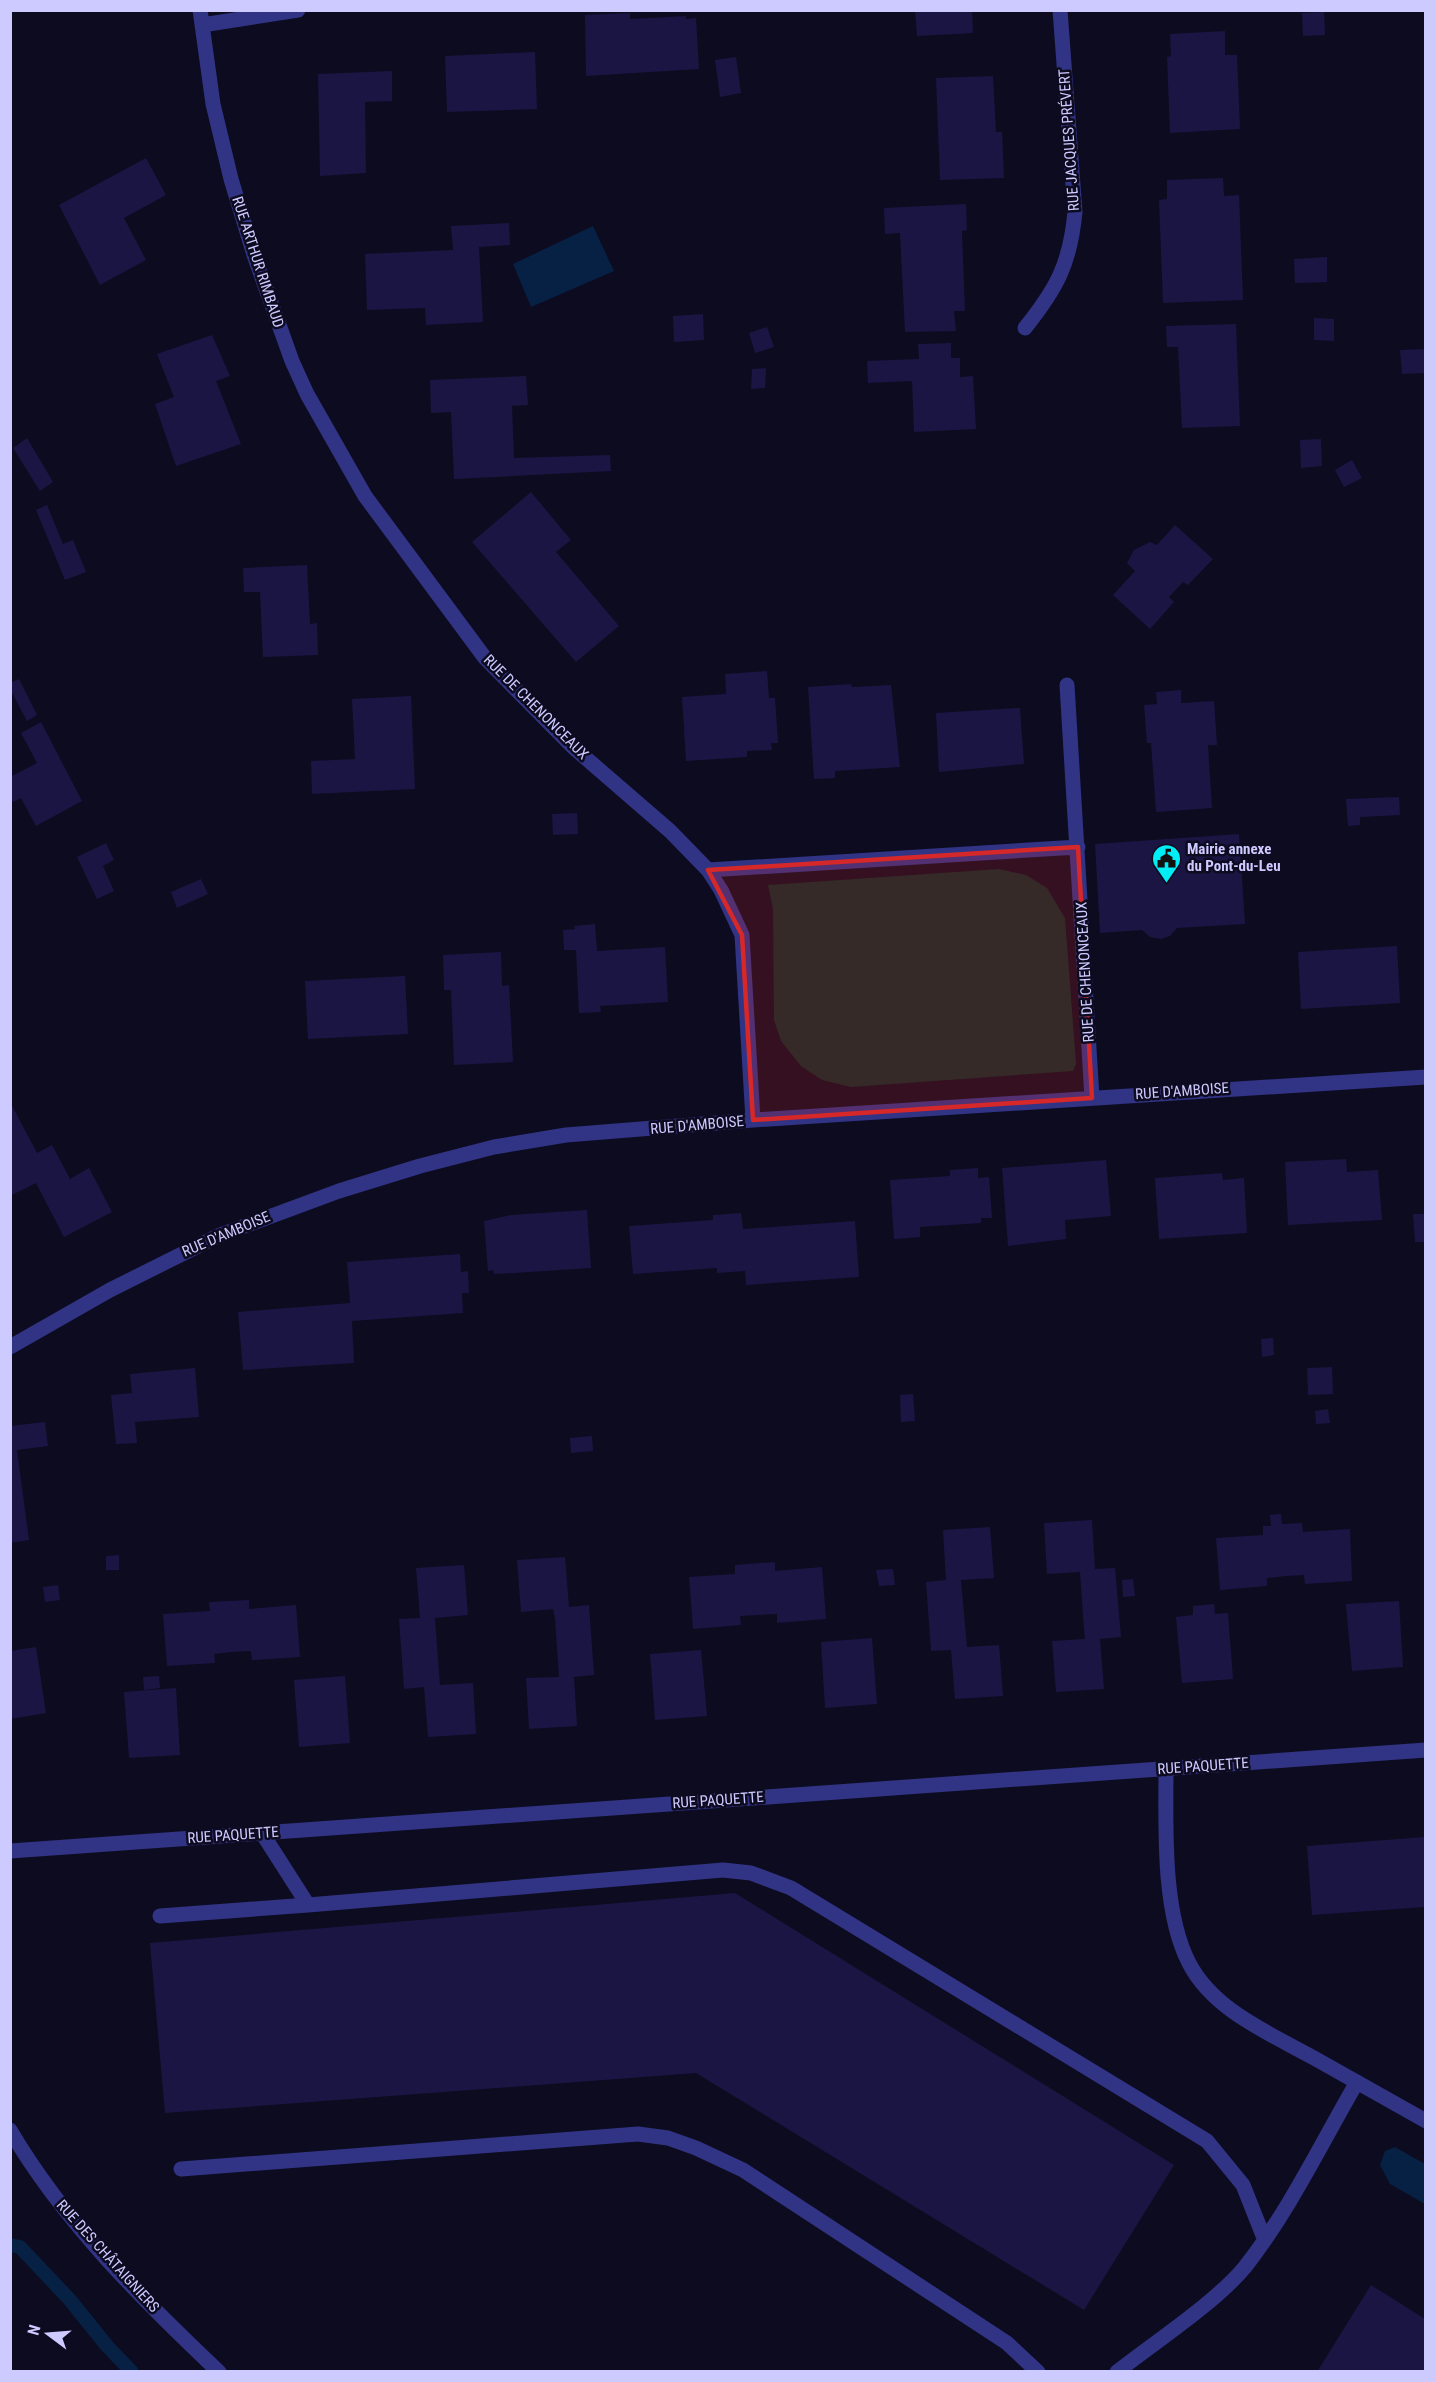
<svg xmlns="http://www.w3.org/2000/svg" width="1436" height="2382" font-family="'Roboto Condensed',sans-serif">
<rect width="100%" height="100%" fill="#0d0b20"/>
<path fill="#0d2b28" d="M 999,869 L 1026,875 L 1047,888 L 1065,918 L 1076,1064 L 1073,1071 L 851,1087 L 822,1080 L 801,1066 L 781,1041 L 774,1020 L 773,909 L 768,885 Z"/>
<path fill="#062144" d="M 593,226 L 614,271 L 531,307 L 513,264 Z
M 1395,2147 L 1425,2164 L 1425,2204 L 1390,2184 L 1380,2165 L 1385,2151 Z"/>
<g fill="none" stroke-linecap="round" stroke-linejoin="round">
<path stroke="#062144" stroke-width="14" d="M 10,2245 L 20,2247 L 70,2300 L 107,2346 L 132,2372"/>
</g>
<path fill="#1b1543" d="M 915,10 L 972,10 L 973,33 L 917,36 Z
M 1324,12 L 1325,35 L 1303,36 L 1302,13 Z
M 630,13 L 630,19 L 686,16 L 686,19 L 696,18 L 699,69 L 586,76 L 585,15 Z
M 1225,31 L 1225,55 L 1237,55 L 1240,129 L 1170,133 L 1167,57 L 1171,56 L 1170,34 Z
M 535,52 L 537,109 L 447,112 L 445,56 Z
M 736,57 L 741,93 L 720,97 L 715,60 Z
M 392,71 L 392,101 L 365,102 L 366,173 L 320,176 L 318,74 Z
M 993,76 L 996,132 L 1002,132 L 1004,178 L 940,180 L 936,78 Z
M 146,158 L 166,195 L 124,218 L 146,260 L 100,285 L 59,205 Z
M 1223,178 L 1224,196 L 1239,195 L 1243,300 L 1163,303 L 1159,200 L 1167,199 L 1167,180 Z
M 966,204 L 967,230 L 962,231 L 965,311 L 954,311 L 956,331 L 905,332 L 900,233 L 885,234 L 884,208 Z
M 509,223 L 510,245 L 479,247 L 483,322 L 426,325 L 425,308 L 367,310 L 365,254 L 453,250 L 451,226 Z
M 1327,257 L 1327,282 L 1295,283 L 1294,259 Z
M 703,314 L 704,340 L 674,342 L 673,316 Z
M 1314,318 L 1334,319 L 1334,341 L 1314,340 Z
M 1236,324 L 1240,426 L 1182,428 L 1178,347 L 1167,347 L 1166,326 Z
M 767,327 L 774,347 L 755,353 L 749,333 Z
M 212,335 L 230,376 L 216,381 L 241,444 L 176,466 L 155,404 L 174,397 L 157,354 Z
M 951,343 L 951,358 L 960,358 L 960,377 L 973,376 L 976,429 L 914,432 L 912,381 L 868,383 L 867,361 L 919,359 L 918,344 Z
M 1425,349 L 1425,373 L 1402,374 L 1400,350 Z
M 766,368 L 765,388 L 751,389 L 752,369 Z
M 526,376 L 528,405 L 512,406 L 514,458 L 610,455 L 611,471 L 454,479 L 451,412 L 431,413 L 430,380 Z
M 27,438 L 53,482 L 40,491 L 13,448 Z
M 1321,439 L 1322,466 L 1301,468 L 1300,440 Z
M 1352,460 L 1362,478 L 1344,487 L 1335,470 Z
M 531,492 L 571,540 L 556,552 L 619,626 L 576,662 L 472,542 Z
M 47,505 L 63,544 L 73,540 L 86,572 L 65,580 L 36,510 Z
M 1175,525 L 1213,559 L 1188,585 L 1183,582 L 1169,597 L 1174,602 L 1150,629 L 1113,595 L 1135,571 L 1127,563 L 1134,550 L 1150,542 L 1157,545 Z
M 307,565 L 310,624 L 317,623 L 318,655 L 263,657 L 260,592 L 244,592 L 243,568 Z
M 767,671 L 769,698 L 775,698 L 778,743 L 771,743 L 772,750 L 747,751 L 747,757 L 686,761 L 682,697 L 726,694 L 725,674 Z
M 19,679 L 37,715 L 27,721 L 10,689 L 10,683 Z
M 851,684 L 852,687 L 891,685 L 900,767 L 835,771 L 835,778 L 814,779 L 808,687 Z
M 1181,690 L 1181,703 L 1214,701 L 1217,745 L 1208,745 L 1212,808 L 1156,812 L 1151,743 L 1147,743 L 1144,705 L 1157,704 L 1156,692 Z
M 411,696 L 415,789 L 312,794 L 311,761 L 355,759 L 352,699 Z
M 1020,708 L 1024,764 L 939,772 L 936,713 Z
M 41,722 L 82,801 L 36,826 L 21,798 L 13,802 L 10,797 L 10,777 L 37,763 L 21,733 Z
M 1399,797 L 1400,815 L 1360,817 L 1360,825 L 1348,826 L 1346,799 Z
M 577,813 L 578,834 L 553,835 L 552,814 Z
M 1239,834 L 1245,924 L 1177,928 L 1170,936 L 1161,939 L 1150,937 L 1142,930 L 1100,933 L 1095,844 Z
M 106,843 L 114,860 L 103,866 L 114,891 L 97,899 L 77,857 Z
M 201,879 L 208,894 L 177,908 L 171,892 Z
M 595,924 L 597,951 L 665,947 L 668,1002 L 600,1006 L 601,1012 L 579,1013 L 576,950 L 564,950 L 563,930 L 575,929 L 574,926 Z
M 1397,946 L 1400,1003 L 1301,1009 L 1298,952 Z
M 501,952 L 502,986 L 509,985 L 513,1062 L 454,1065 L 451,990 L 444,990 L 443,955 Z
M 405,976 L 408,1034 L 308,1039 L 305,981 Z
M 10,1102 L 37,1153 L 52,1145 L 70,1179 L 89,1168 L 112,1212 L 64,1237 L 36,1183 L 12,1195 Z
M 1346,1159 L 1347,1172 L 1378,1170 L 1382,1220 L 1288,1225 L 1285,1162 Z
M 1106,1160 L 1111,1216 L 1065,1220 L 1066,1239 L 1008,1246 L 1002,1168 Z
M 978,1168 L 978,1178 L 989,1177 L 992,1218 L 981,1218 L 981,1223 L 920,1227 L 920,1237 L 894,1239 L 890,1180 L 950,1176 L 950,1170 Z
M 1222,1173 L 1223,1180 L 1244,1178 L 1247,1233 L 1159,1239 L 1155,1178 Z
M 587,1210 L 591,1268 L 514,1273 L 494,1274 L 493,1270 L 488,1271 L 484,1221 L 511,1215 Z
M 741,1213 L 743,1229 L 855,1221 L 859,1277 L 746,1285 L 745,1271 L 717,1273 L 717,1268 L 633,1274 L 629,1226 L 713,1220 L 713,1215 Z
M 1413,1214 L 1425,1214 L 1425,1242 L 1415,1242 Z
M 460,1254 L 461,1272 L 468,1271 L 469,1293 L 462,1293 L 463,1313 L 352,1321 L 354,1363 L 243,1370 L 238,1312 L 350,1303 L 347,1262 Z
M 1273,1338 L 1274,1355 L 1262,1357 L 1261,1339 Z
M 1332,1367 L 1333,1394 L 1308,1395 L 1307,1368 Z
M 195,1368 L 199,1417 L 135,1422 L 137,1443 L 116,1444 L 111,1395 L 132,1393 L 130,1374 Z
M 913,1394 L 915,1421 L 901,1422 L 900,1395 Z
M 1328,1409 L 1330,1423 L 1316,1424 L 1315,1411 Z
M 45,1422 L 48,1446 L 17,1450 L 29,1540 L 10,1543 L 10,1426 Z
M 592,1436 L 593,1451 L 571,1453 L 570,1438 Z
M 1281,1514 L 1282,1524 L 1302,1523 L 1303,1532 L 1350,1529 L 1352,1581 L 1305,1584 L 1304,1575 L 1286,1576 L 1267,1578 L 1267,1586 L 1220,1590 L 1216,1538 L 1263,1535 L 1263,1526 L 1271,1526 L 1270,1515 Z
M 1092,1520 L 1095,1569 L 1115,1568 L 1121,1637 L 1100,1639 L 1104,1689 L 1056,1692 L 1052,1641 L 1085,1639 L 1084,1630 L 1080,1572 L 1047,1574 L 1044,1523 Z
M 990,1527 L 994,1578 L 961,1580 L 964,1614 L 967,1647 L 999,1645 L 1003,1696 L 955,1699 L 951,1650 L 931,1651 L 926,1582 L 946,1580 L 943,1530 Z
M 119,1555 L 119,1570 L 106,1570 L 106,1556 Z
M 565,1557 L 569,1607 L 589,1605 L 594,1675 L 574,1677 L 577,1726 L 529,1729 L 526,1678 L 559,1677 L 555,1619 L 553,1609 L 521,1612 L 517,1560 Z
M 775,1562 L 775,1571 L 822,1567 L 826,1619 L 777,1623 L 777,1614 L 758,1615 L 740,1616 L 741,1625 L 693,1629 L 689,1577 L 735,1574 L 735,1565 Z
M 464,1565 L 468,1615 L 435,1618 L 440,1685 L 473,1683 L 476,1734 L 428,1737 L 424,1687 L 404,1689 L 399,1619 L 420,1618 L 416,1568 Z
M 893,1569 L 895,1585 L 879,1586 L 876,1570 Z
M 1133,1579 L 1135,1596 L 1123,1597 L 1122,1580 Z
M 58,1585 L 60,1600 L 45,1602 L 43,1587 Z
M 249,1600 L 249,1609 L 296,1605 L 300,1657 L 252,1660 L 251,1651 L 232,1652 L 214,1654 L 215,1663 L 167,1666 L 163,1614 L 210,1611 L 209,1602 Z
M 1399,1601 L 1403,1667 L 1352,1671 L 1346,1604 Z
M 1214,1604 L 1215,1614 L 1228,1613 L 1233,1679 L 1182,1683 L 1176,1617 L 1193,1615 L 1193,1606 Z
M 872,1638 L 877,1704 L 825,1708 L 821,1642 Z
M 36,1647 L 46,1713 L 10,1719 L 10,1651 Z
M 701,1650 L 707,1716 L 655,1720 L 650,1654 Z
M 159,1676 L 160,1688 L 144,1690 L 143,1677 Z
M 345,1676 L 350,1743 L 299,1747 L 294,1680 Z
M 176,1688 L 180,1755 L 129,1758 L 124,1692 Z
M 1425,1837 L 1425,1907 L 1312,1915 L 1307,1846 Z
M 735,1893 L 1174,2165 L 1084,2310 L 696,2073 L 165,2113 L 150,1943 Z
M 1371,2285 L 1425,2319 L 1425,2372 L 1317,2372 Z"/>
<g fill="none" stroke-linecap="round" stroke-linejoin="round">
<path stroke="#313384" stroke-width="15" d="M 1166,1769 C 1166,1826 1162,1911 1189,1963 C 1213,2010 1269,2033 1314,2058 C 1351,2079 1388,2100 1426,2121
M 262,1833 L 308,1905 L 723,1870 L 751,1873 L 791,1888 L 1207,2141 L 1243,2185 L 1264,2238
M 160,1916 L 308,1905
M 181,2169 L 638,2134 L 668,2138 L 696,2148 L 743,2170 L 1007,2343 L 1038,2372
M 1117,2372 C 1155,2342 1215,2303 1245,2267 C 1289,2211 1321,2144 1357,2082"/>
<path stroke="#313384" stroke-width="15" d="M 200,10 L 213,104 L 231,179 L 254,255 L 292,361 L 307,394 L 365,496 L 485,658 L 573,747 L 670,831 L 708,870 L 721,890 L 742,935 L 753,1120
M 202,25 L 298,10
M 1025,328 C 1057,288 1070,264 1075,212 L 1060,10
M 1067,685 L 1092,1098
M 708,870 L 1078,847
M 10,1347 L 110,1290 L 220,1235 L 339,1191 L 420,1166 L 494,1147 L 566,1135 L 753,1120 L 1426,1077
M 10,1851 L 1426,1750"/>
<path stroke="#313384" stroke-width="15" d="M 10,2130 C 64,2222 142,2299 219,2372"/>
</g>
<path fill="#d62828" fill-opacity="0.2" stroke="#d62828" stroke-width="4.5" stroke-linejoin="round" d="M 1078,847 L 1092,1098 L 753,1120 L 742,935 L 708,870 Z"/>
<defs>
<symbol id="civic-pin" viewBox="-11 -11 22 30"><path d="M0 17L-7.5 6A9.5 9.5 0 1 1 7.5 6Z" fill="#00edf5" stroke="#0d0b20"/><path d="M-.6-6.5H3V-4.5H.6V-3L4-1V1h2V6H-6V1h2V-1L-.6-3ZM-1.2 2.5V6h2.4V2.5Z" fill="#111"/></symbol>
</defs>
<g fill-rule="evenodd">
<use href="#civic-pin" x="1150" y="842" width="33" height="45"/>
</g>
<g text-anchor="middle" stroke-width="5" stroke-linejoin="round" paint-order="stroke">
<g font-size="15" fill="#cdcaff" stroke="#0d0b20">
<text transform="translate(1069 140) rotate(-94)" y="5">RUE JACQUES PRÉVERT</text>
<text transform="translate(258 262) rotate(72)" y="5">RUE ARTHUR RIMBAUD</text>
<text transform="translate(536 707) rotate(45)" y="5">RUE DE CHENONCEAUX</text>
<text transform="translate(1085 972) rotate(-93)" y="5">RUE DE CHENONCEAUX</text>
<text transform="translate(1182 1091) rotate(-4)" y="5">RUE D'AMBOISE</text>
<text transform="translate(697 1125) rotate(-5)" y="5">RUE D'AMBOISE</text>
<text transform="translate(226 1234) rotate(-23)" y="5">RUE D'AMBOISE</text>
<text transform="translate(1203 1766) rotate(-4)" y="5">RUE PAQUETTE</text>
<text transform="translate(718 1800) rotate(-4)" y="5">RUE PAQUETTE</text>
<text transform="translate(233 1835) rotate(-4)" y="5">RUE PAQUETTE</text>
<text transform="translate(108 2256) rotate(48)" y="5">RUE DES CHÂTAIGNIERS</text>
</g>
<g font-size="15" font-weight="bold" fill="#cdcaff" stroke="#0d0b20" text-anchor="start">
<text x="1187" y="854">Mairie annexe<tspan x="1187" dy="17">du Pont-du-Leu</tspan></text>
</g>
</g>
<rect width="1436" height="2382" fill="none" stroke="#cdcaff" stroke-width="24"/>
<g transform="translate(48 2334) rotate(286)" stroke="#0d0b20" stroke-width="4.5" paint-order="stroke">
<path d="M0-4.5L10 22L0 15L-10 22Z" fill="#cdcaff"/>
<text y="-9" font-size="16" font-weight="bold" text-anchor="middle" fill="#cdcaff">N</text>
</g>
</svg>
